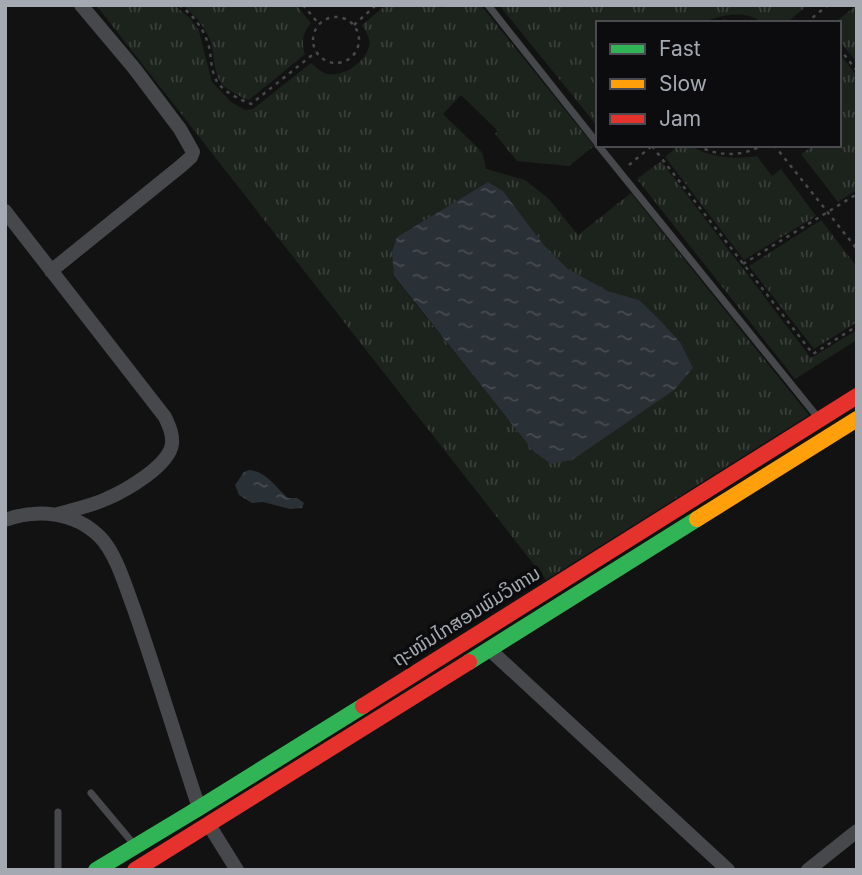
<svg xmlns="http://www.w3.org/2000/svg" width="862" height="875" font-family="Inter,'Noto Sans Lao',sans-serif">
<defs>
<pattern id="grass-tufts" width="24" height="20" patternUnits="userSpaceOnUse" patternTransform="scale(1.75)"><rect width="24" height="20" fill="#1c221c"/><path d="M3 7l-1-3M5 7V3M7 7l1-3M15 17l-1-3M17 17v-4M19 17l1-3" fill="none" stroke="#3a3f3b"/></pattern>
<pattern id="water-ripples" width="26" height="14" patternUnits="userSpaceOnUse" patternTransform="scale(1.75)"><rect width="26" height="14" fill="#2a3136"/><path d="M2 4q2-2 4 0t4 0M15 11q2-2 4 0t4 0" fill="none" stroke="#464c51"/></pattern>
</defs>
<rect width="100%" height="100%" fill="#121212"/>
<path fill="url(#grass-tufts)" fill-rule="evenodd" d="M 96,5 L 174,5 L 191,19 L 199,31 L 212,82 L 231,102 L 245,110 L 253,109 L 311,63 C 315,66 320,71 324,73 C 340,79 366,63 369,46 C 371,38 366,32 362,25 L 386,5 L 438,5 L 441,8 L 445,5 L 481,5 L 594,146 L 569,166 L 517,161 L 495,134 L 498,131 L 461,95 L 443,114 L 480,150 L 483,155 L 486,169 L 525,180 L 549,199 L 578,235 L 631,193 L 809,415 L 546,580 ZM 488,182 L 503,191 L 543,244 L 568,269 L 608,291 L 639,300 L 657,317 L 680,342 L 551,464 L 534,452 L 394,277 L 397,237 Z
M 183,5 L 296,5 L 311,23 C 303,31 301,43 305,54 L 249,100 L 245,99 C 238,95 227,90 222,84 C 214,74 214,58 212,46 C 207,29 196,16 183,5 Z
M 499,5 L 808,5 L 786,23 L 762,23 C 747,9 719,15 703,23 L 598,23 L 598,127 Z
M 857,5 L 857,63 L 839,40 L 839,23 L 834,23 Z
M 839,53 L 857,76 L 857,190 L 838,202 L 801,154 L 810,148 L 808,145 L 839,145 Z
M 679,145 C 694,145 693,148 706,153 C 723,158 740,159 757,156 L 772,176 L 781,169 L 816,216 L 744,260 L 665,157 Z
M 661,161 L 811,358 L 857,330 L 857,340 L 795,379 L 637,179 Z
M 821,220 L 857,267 L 857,322 L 814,349 L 749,266 Z"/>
<path fill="url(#water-ripples)" d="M 488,182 L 503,191 L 543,244 L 568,269 L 608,291 L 639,300 L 657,317 L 680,342 L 693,368 L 674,390 L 572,460 L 551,464 L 534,452 L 394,276 L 392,252 L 397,237 Z
M 249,470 C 266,471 276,488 288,498 L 297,498 L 304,503 L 302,508 L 290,509 L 263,502 L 252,503 L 239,495 L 235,485 L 244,472 Z"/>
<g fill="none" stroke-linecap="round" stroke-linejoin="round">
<path stroke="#48494c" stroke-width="2.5" stroke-dasharray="3.5 5" stroke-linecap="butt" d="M 179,5 C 195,16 206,32 210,51 C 211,61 212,75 218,83 C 226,93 239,99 251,104 L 316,52
M 303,5 L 319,24
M313 40a23 23 0 1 1 46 0a23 23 0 1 1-46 0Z
M 715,23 L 724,21 L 746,23
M 806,23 L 828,5
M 354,25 L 376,5
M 839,48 L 857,71
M 697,145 C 717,157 743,157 762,145
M 774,145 L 857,249
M 652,146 L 813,354 L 857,326
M 629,165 L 653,145
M 743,264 L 857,194"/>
<path stroke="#46484b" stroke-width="7" d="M 488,5 L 598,144
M 598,145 L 816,415
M 91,793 L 132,842
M 58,870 L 58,812"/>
<path stroke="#46484b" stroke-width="14" d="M 5,211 L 165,417 C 169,426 173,434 172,444 C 169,466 125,491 106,499 C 91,506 74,509 58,514
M 51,271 L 181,166 L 191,157 L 193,152 L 180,129 L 134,68 L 81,5
M 5,520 C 37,508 75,512 100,537 C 116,553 126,588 134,609 C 157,675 177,742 199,808
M 489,649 L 728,870
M 209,825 L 237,870
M 808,870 L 857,831"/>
<path stroke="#30b455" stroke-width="16" d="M 469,662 L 697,519
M 96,870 L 199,808 L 363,706"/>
<path stroke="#ff9f0a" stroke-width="16" d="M 697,519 L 857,419"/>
<path stroke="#e5322d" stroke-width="16" d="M 363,706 L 857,396
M 135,870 L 469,662"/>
</g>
<g text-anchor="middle" stroke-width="7" stroke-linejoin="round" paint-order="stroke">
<g font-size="19" fill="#a4a9b2" stroke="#0c0c0e">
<text transform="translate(466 616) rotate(-32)" y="7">ຖະໜົນໄກສອນພົມວິຫານ</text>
</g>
</g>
<rect width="862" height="875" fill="none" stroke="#a4a9b2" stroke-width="14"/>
<rect x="596" y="21" width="245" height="126" fill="#0c0c0e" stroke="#494b50" stroke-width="2"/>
<rect x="610" y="44" width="35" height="10" fill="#30b455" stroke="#494b50" stroke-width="2"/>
<text x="659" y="56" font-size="21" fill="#a4a9b2">Fast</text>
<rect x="610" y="79" width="35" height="10" fill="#ff9f0a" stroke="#494b50" stroke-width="2"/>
<text x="659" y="91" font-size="21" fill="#a4a9b2">Slow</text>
<rect x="610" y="114" width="35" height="10" fill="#e5322d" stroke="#494b50" stroke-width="2"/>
<text x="659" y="126" font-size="21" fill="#a4a9b2">Jam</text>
</svg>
